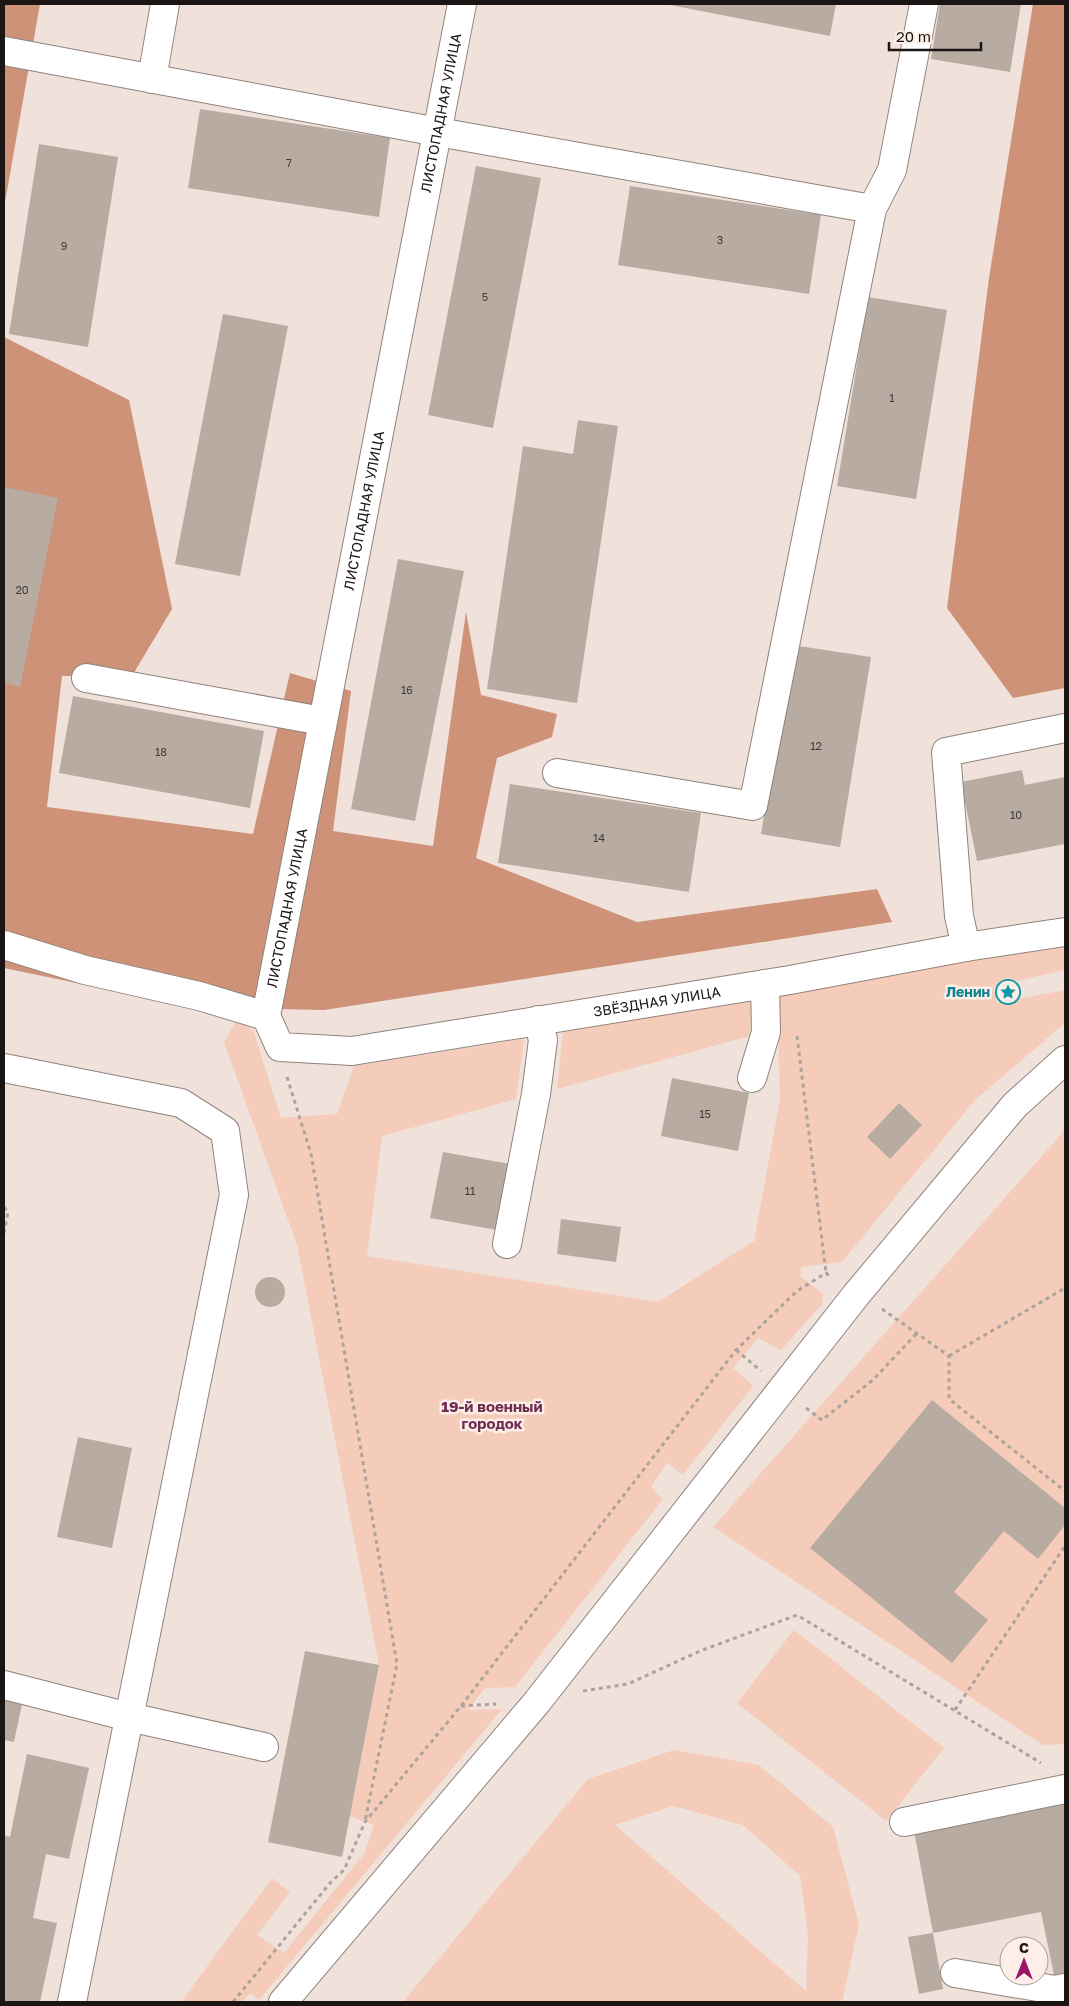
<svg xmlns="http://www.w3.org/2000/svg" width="1069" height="2006" font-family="'Golos Text',sans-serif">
<rect width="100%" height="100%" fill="#f0e1da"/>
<path fill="#f4ccb9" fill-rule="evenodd" d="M 1062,942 L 1065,945 L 1065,970 L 993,986 L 997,1003 L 1065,990 L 1065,1023 L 975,1100 L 842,1262 L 801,1267 L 800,1276 L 823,1294 L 822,1304 L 781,1350 L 758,1338 L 733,1368 L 753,1386 L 683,1475 L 667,1463 L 651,1487 L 663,1499 L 515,1687 L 485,1688 L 468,1710 L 502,1709 L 259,2000 L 250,1993 L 242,2002 L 181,2002 L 272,1878 L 290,1892 L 257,1935 L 284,1953 L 364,1854 L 374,1825 L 349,1816 L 379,1665 L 297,1245 L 224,1042 L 237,1020 L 253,1030 L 281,1118 L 337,1114 L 354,1066 L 524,1039 L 516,1099 L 382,1136 L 367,1256 L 658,1302 L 754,1241 L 780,1100 L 777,993 Z
M 751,1000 L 750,1036 L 557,1089 L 563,1032 Z
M 1065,1130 L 1065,1744 L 1043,1745 L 713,1527 Z
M 794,1630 L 944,1748 L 886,1821 L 737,1703 Z
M 674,1750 L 759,1765 L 833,1827 L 859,1924 L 842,2002 L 403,2002 L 588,1779 ZM 673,1806 L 743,1825 L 800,1876 L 808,1934 L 806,1991 L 615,1825 Z"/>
<path fill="#cd9277" d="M 4,4 L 40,4 L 4,208 Z
M 1033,4 L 1065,4 L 1065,688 L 1013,698 L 947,608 L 989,278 Z
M 4,337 L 129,400 L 172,609 L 132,676 L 62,676 L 47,807 L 253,834 L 290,673 L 351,691 L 333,831 L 433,846 L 466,612 L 481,695 L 557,714 L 552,737 L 497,758 L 476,858 L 637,922 L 877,889 L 892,922 L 324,1010 L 193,1007 L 4,968 Z"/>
<path fill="#b7aba2" d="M 665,4 L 836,4 L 830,36 Z
M 940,4 L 1021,4 L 1010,72 L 931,59 Z
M 200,109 L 390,138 L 379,217 L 188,188 Z
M 39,144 L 118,157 L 88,347 L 9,334 Z
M 476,166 L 541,178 L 493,428 L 428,415 Z
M 630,186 L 821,215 L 809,294 L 618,265 Z
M 868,297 L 947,310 L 916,499 L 837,486 Z
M 223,314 L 288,326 L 240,576 L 175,564 Z
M 578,420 L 618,426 L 577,703 L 487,689 L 523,446 L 573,454 Z
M 4,487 L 58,498 L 20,687 L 4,683 Z
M 398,559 L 464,571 L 415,821 L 351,809 Z
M 792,645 L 871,657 L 840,847 L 761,834 Z
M 73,696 L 264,731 L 250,808 L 59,773 Z
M 1022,770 L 1025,785 L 1065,777 L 1065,844 L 977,861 L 961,782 Z
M 510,784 L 701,813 L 689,892 L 498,863 Z
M 672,1078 L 749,1093 L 738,1151 L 661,1136 Z
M 899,1103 L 922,1125 L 890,1159 L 867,1137 Z
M 443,1152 L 510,1164 L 497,1230 L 430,1218 Z
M 561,1219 L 621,1227 L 616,1262 L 557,1254 Z
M255 1292a15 15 0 1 1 30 0a15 15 0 1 1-30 0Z
M 932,1400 L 1065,1508 L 1065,1525 L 1038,1559 L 1004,1531 L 954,1592 L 988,1620 L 952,1663 L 810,1548 Z
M 78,1437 L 132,1448 L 112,1548 L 57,1537 Z
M 305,1651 L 379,1665 L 342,1857 L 268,1842 Z
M 4,1700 L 22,1704 L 14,1742 L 4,1740 Z
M 27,1754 L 89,1768 L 69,1859 L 46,1854 L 33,1918 L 57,1923 L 40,2002 L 4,2002 L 4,1835 L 10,1837 Z
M 1065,1803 L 1065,1973 L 1054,1975 L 1041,1912 L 933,1933 L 914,1831 Z
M 933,1933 L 943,1989 L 919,1994 L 908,1937 Z"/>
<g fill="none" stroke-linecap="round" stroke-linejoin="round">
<defs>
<g id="minor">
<path d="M 4,51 L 438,132 L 872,209"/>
<path d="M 152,79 L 165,4"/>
<path d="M 86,678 L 322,721"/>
<path d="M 557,773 L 753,806 L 872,209 L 892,170 L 924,4"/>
<path d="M 4,945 L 85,970 L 199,996 L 266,1016"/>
<path d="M 966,947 L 959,916 L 946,752 L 1065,728"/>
<path id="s1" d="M 266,1016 L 462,4"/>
<path id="s2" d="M 266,1016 L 280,1047 L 352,1051 L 790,980 L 966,947 L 1065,932"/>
<path d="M 4,1068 L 181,1103 L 225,1131 L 234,1195 L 72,2002"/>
<path d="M 752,1078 L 766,1032 L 765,984"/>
<path d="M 507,1244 L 536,1094 L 543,1040 L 538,1020"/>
<path d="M 4,1685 L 129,1717 L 264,1747"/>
<path d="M 904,1822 L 1065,1789"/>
<path d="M 955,1973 L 1055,1990 L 1065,1988"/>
<path d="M 283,2002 L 537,1702 L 856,1295 L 1015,1105 L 1065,1060"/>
</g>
</defs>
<use href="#minor" stroke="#90837c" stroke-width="30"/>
<path stroke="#aea29d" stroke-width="3" stroke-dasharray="4 4" stroke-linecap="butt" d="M 797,1036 L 826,1273
M 287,1077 L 311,1154 L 397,1664 L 365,1821
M 4,1207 L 8,1212 L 4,1233
M 882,1309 L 949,1356 L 949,1399 L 1065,1491
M 736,1350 L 761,1371
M 949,1356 L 1065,1288
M 806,1408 L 822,1420 L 873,1380 L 917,1333
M 583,1691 L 628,1684 L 700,1651 L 797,1615 L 1041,1763
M 461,1706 L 496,1704
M 955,1710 L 1065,1546
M 233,2002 L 330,1883 L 344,1870 L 365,1822 L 461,1706 L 736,1350 L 797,1291 L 826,1273 L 832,1278"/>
<use href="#minor" stroke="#fff" stroke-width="28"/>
</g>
<defs>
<symbol id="sight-ring" viewBox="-11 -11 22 22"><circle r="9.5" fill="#fdeee7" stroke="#0f9aa8" stroke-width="1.5"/><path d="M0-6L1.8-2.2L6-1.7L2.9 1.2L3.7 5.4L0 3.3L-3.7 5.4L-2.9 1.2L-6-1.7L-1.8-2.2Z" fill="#0f9aa8"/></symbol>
</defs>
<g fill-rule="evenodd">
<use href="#sight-ring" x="994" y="978" width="28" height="28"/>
</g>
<g text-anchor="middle" stroke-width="5" stroke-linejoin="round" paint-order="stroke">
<g font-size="11" fill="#423b38">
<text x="289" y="167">7</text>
<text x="720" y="244">3</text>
<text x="64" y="250">9</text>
<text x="485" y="301">5</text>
<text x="892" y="402">1</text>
<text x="22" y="594">20</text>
<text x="407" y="694">16</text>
<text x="816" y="750">12</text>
<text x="161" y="756">18</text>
<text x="1016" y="819">10</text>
<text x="599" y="842">14</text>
<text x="705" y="1118">15</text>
<text x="470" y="1195">11</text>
</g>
<g font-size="14" fill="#1b1614" stroke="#fdeee7">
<text dy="5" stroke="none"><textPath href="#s1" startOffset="920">ЛИСТОПАДНАЯ УЛИЦА</textPath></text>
<text dy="5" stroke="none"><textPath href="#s1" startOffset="515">ЛИСТОПАДНАЯ УЛИЦА</textPath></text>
<text dy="5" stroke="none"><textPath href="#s1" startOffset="110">ЛИСТОПАДНАЯ УЛИЦА</textPath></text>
<text dy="5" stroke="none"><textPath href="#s2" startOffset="415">ЗВЁЗДНАЯ УЛИЦА</textPath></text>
</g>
<g font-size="14" font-weight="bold" fill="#0d838f" stroke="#fdeee7" text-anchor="end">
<text x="990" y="997">Ленин</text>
</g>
<g font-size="15" font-weight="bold" fill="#6d2d50" stroke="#fdeee7">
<text x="492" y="1412">19-й военный<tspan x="492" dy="17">городок</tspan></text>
</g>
</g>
<rect width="1069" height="2006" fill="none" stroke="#1b1614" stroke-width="10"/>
<g transform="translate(1024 1961)"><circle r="24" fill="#fdeee7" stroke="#a39893"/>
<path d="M0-4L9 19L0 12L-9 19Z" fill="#9a1468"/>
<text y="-8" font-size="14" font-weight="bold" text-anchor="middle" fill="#1b1614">С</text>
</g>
<path d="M889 42v8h92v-8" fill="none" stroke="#1b1614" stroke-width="2.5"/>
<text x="896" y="42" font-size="15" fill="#1b1614" stroke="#fdeee7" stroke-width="4" paint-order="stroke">20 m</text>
</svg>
